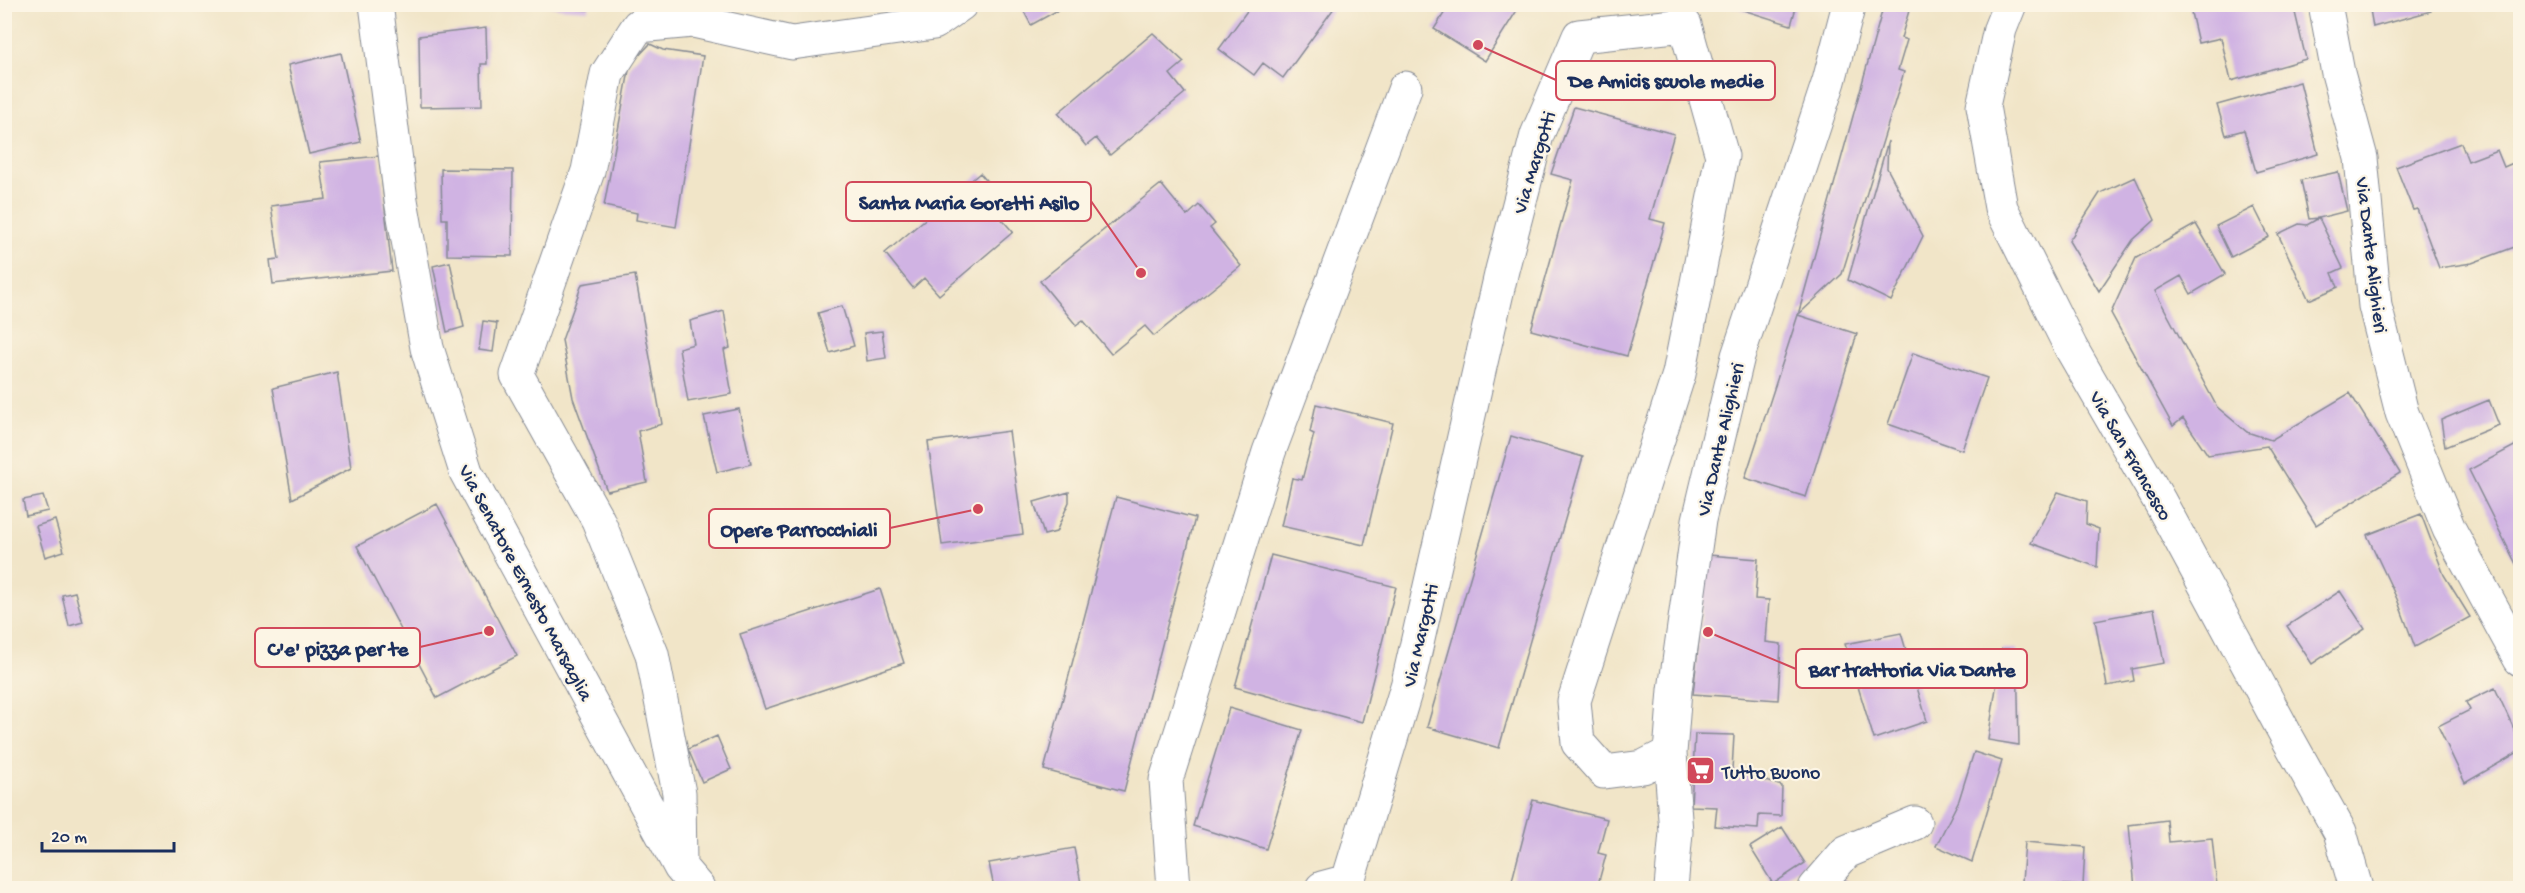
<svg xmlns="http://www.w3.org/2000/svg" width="2525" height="893" font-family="'Gochi Hand',sans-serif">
<rect width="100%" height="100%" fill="#fcf5e5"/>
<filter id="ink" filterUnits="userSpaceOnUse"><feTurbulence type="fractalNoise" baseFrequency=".0167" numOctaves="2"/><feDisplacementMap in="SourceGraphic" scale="12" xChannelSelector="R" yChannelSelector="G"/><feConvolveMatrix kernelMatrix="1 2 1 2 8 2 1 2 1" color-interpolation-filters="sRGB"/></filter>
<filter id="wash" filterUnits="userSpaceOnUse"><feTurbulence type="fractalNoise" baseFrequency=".008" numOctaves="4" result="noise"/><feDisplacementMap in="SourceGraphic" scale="24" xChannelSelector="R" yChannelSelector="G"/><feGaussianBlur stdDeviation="1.35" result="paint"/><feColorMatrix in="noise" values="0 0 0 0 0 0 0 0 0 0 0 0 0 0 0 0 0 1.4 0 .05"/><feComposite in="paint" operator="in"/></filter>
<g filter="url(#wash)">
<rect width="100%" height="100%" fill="#f1e5c8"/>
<g id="blocks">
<path fill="#d0b3e3" d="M 406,4 L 434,4 L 434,10 L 405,9 Z
M 1020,4 L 1069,4 L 1031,25 Z
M 1252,4 L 1337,4 L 1283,78 L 1263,63 L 1254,75 L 1219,49 Z
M 1450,4 L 1521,4 L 1485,61 L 1434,29 Z
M 1724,4 L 1797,4 L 1791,25 Z
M 1884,4 L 1911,4 L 1901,38 L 1907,40 L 1898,70 L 1904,72 L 1842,274 L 1798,315 Z
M 2189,4 L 2293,4 L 2306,59 L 2231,81 L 2221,38 L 2198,43 Z
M 2369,4 L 2430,4 L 2431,11 L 2373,27 Z
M 545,5 L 589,5 L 588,10 L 558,8 Z
M 486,28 L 487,64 L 481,64 L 482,106 L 420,107 L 419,36 Z
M 1153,33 L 1184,62 L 1170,74 L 1185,93 L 1110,155 L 1096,138 L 1086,146 L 1058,113 Z
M 650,44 L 663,50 L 703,56 L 676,227 L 636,220 L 637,213 L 604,206 L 630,65 Z
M 341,53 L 361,142 L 309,154 L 288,65 Z
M 2300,82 L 2318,154 L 2256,172 L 2244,130 L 2226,135 L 2217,105 Z
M 1574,107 L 1674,134 L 1650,219 L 1665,223 L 1627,356 L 1531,330 L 1573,180 L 1551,174 Z
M 1888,141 L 1887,168 L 1923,236 L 1891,301 L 1848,280 Z
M 2461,143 L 2468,161 L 2497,150 L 2504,167 L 2520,160 L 2520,245 L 2472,263 L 2439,268 L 2417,209 L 2413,210 L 2396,167 Z
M 379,156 L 392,271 L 273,284 L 270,260 L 279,259 L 271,206 L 326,199 L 320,162 Z
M 441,169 L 513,170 L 512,256 L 447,255 L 447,219 L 442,219 Z
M 2338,172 L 2347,211 L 2319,218 L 2343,268 L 2332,273 L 2338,287 L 2309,300 L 2278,234 L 2299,224 L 2307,225 L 2319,218 L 2309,219 L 2301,180 Z
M 980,173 L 1009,208 L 999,216 L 1013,232 L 939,295 L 924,278 L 913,288 L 885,253 Z
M 2135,177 L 2155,220 L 2133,240 L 2099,291 L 2069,241 L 2100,193 Z
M 1161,184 L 1187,216 L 1199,205 L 1215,224 L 1210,228 L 1241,266 L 1154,336 L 1145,326 L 1111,354 L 1083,320 L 1076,325 L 1040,281 Z
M 2254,207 L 2269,237 L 2231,257 L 2216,226 Z
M 2196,224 L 2225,274 L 2191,294 L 2181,276 L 2155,291 L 2217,407 L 2247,432 L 2271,440 L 2350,393 L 2400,473 L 2316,525 L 2267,446 L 2208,455 L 2183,418 L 2173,426 L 2111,313 L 2136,258 Z
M 450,262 L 464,327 L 447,332 L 433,266 Z
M 635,275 L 662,424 L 638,431 L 647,482 L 607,491 L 573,398 L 562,340 L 582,284 Z
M 842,306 L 854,346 L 830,353 L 818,313 Z
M 724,311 L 730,348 L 724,350 L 732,394 L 688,402 L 679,348 L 694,344 L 690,321 Z
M 1798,315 L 1857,334 L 1806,497 L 1745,478 Z
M 483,321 L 497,323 L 493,352 L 479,350 Z
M 882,331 L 886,358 L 867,361 L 864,333 Z
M 1913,353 L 1987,378 L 1962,450 L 1888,424 Z
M 337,372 L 351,468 L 292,499 L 273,388 Z
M 2489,400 L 2499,425 L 2445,447 L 2441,420 Z
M 1316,404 L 1393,423 L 1364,545 L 1281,526 L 1292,478 L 1302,480 L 1314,434 L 1310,432 Z
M 739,409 L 751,464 L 717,472 L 704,416 Z
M 1009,431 L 1023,534 L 942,545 L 928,442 Z
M 1511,436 L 1583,457 L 1499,748 L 1427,727 Z
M 2520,443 L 2520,572 L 2469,470 Z
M 1069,492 L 1069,502 L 1056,532 L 1044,535 L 1034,502 Z
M 2058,492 L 2087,501 L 2086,524 L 2099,529 L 2097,567 L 2031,543 Z
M 43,496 L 48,511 L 26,516 L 23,500 Z
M 1116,497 L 1195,518 L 1124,791 L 1044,770 Z
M 437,504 L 517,656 L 437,698 L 357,546 Z
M 2421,514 L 2444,575 L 2470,617 L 2415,647 L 2397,599 L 2367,535 Z
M 55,520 L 64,551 L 45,557 L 36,526 Z
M 1271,555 L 1396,587 L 1362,722 L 1235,687 Z
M 1708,555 L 1758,559 L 1755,599 L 1769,600 L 1766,642 L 1781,644 L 1778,700 L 1693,694 Z
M 880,589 L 904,663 L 765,709 L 740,634 Z
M 2340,591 L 2365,629 L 2312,664 L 2287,626 Z
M 75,592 L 83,622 L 69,626 L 62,595 Z
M 2154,609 L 2164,663 L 2132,669 L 2134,681 L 2107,686 L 2095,620 Z
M 1901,633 L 1927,721 L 1874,739 L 1845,644 Z
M 2002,649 L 2017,649 L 2019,745 L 1988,740 Z
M 2495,688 L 2520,742 L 2520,751 L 2465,783 L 2438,726 L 2470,710 L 2466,702 Z
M 1229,708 L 1302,730 L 1266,849 L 1193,826 Z
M 1695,734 L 1734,735 L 1732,770 L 1782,786 L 1781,816 L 1759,815 L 1758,829 L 1715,826 L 1717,807 L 1691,806 Z
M 717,736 L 731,769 L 702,782 L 688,749 Z
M 1974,752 L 2002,761 L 1972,862 L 1936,846 L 1959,800 Z
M 1533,800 L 1607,819 L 1598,853 L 1606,855 L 1597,888 L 1510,888 Z
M 2167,820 L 2169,842 L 2212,838 L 2217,886 L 2135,888 L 2129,825 Z
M 1782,827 L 1805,863 L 1773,884 L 1750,847 Z
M 2025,842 L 2085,847 L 2083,886 L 2022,882 Z
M 1074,848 L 1082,888 L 994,888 L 989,863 Z
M 1838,878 L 1865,888 L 1834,888 Z"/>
</g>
</g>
<g filter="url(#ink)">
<use href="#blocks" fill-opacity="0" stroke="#868a93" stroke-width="1.5"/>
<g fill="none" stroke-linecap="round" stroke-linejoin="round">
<defs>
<path id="minor" d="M 376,4 L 401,200 L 427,348 L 466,472 L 680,867 L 698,888
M 2010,4 L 2000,29 L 1983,106 L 2001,208 L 2071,348 L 2160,502 L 2287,737 L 2340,832 L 2356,888
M 2325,4 L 2338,73 L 2361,158 L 2375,306 L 2402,413 L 2449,529 L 2520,659
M 680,867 L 679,793 L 652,654 L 598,520 L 517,375 L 588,171 L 607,74 L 638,26 L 693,21 L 792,43 L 934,23 L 961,4
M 1174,888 L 1166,780 L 1269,452 L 1405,88
M 1322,888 L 1348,881 L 1408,683 L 1502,270 L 1537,135 L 1579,36 L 1685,25 L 1722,156 L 1679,374 L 1574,701 L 1578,743 L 1604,772 L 1643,767 L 1670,753
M 1671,888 L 1676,832 L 1670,753 L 1675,690 L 1699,520 L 1738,356 L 1829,81 L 1849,4
M 1815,888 L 1846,852 L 1915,823"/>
</defs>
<use href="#minor" stroke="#868a93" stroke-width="35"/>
<use href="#minor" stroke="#fff" stroke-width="33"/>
</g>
</g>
<defs>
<symbol id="supermarket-square" viewBox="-11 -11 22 22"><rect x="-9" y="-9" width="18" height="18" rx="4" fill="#d1495b" stroke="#fcf5e5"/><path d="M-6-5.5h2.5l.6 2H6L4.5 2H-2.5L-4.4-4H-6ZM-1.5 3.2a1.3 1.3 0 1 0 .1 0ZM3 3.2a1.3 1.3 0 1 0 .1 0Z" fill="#fff"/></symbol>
</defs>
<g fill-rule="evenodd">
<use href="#supermarket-square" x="1684" y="754" width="33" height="33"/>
</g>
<g text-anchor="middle" stroke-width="4.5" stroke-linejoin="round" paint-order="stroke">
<g font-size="20" fill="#1b2f5e" stroke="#fcf5e5">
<text transform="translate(1533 162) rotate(-73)" y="7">Via Margotti</text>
<text transform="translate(2373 255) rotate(83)" y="7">Via Dante Alighieri</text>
<text transform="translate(1719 439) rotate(-77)" y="7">Via Dante Alighieri</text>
<text transform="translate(2132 455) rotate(60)" y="7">Via San Francesco</text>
<text transform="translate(527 582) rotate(62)" y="7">Via Senatore Ernesto Marsaglia</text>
<text transform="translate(1419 635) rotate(-77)" y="7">Via Margotti</text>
</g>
<g font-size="20" fill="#1b2f5e" stroke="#fcf5e5" text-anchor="start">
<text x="1722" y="778">Tutto Buono</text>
</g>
</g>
<path fill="none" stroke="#d1495b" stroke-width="2" d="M1478 45L1556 80M1141 273L1091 201M978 509L890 528M489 631L420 647M1708 632L1796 669"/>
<g fill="#d1495b" stroke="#fcf5e5" stroke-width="2">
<circle cx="1478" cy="45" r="6"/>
<circle cx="1141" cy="273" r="6"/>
<circle cx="978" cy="509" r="6"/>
<circle cx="489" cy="631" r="6"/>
<circle cx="1708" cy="632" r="6"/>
</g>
<g fill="#fcf5e5" stroke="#d1495b" stroke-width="2">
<rect x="1556" y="61" width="219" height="39" rx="6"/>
<rect x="846" y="182" width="245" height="39" rx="6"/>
<rect x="709" y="509" width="181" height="39" rx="6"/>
<rect x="255" y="628" width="165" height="39" rx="6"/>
<rect x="1796" y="649" width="231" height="39" rx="6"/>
</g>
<g font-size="21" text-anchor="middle" font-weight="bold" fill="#1b2f5e">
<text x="1666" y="87">De Amicis scuole medie</text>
<text x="969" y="209">Santa Maria Goretti Asilo</text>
<text x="799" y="536">Opere Parrocchiali</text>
<text x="338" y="655">C'e' pizza per te</text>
<text x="1912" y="676">Bar trattoria Via Dante</text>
</g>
<rect width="2525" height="893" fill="none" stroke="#fcf5e5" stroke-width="24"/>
<path d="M42 842v9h132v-9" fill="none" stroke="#1b2f5e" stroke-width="3"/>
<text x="51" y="842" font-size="18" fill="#1b2f5e" stroke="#fcf5e5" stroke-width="4.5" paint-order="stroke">20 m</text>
</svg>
